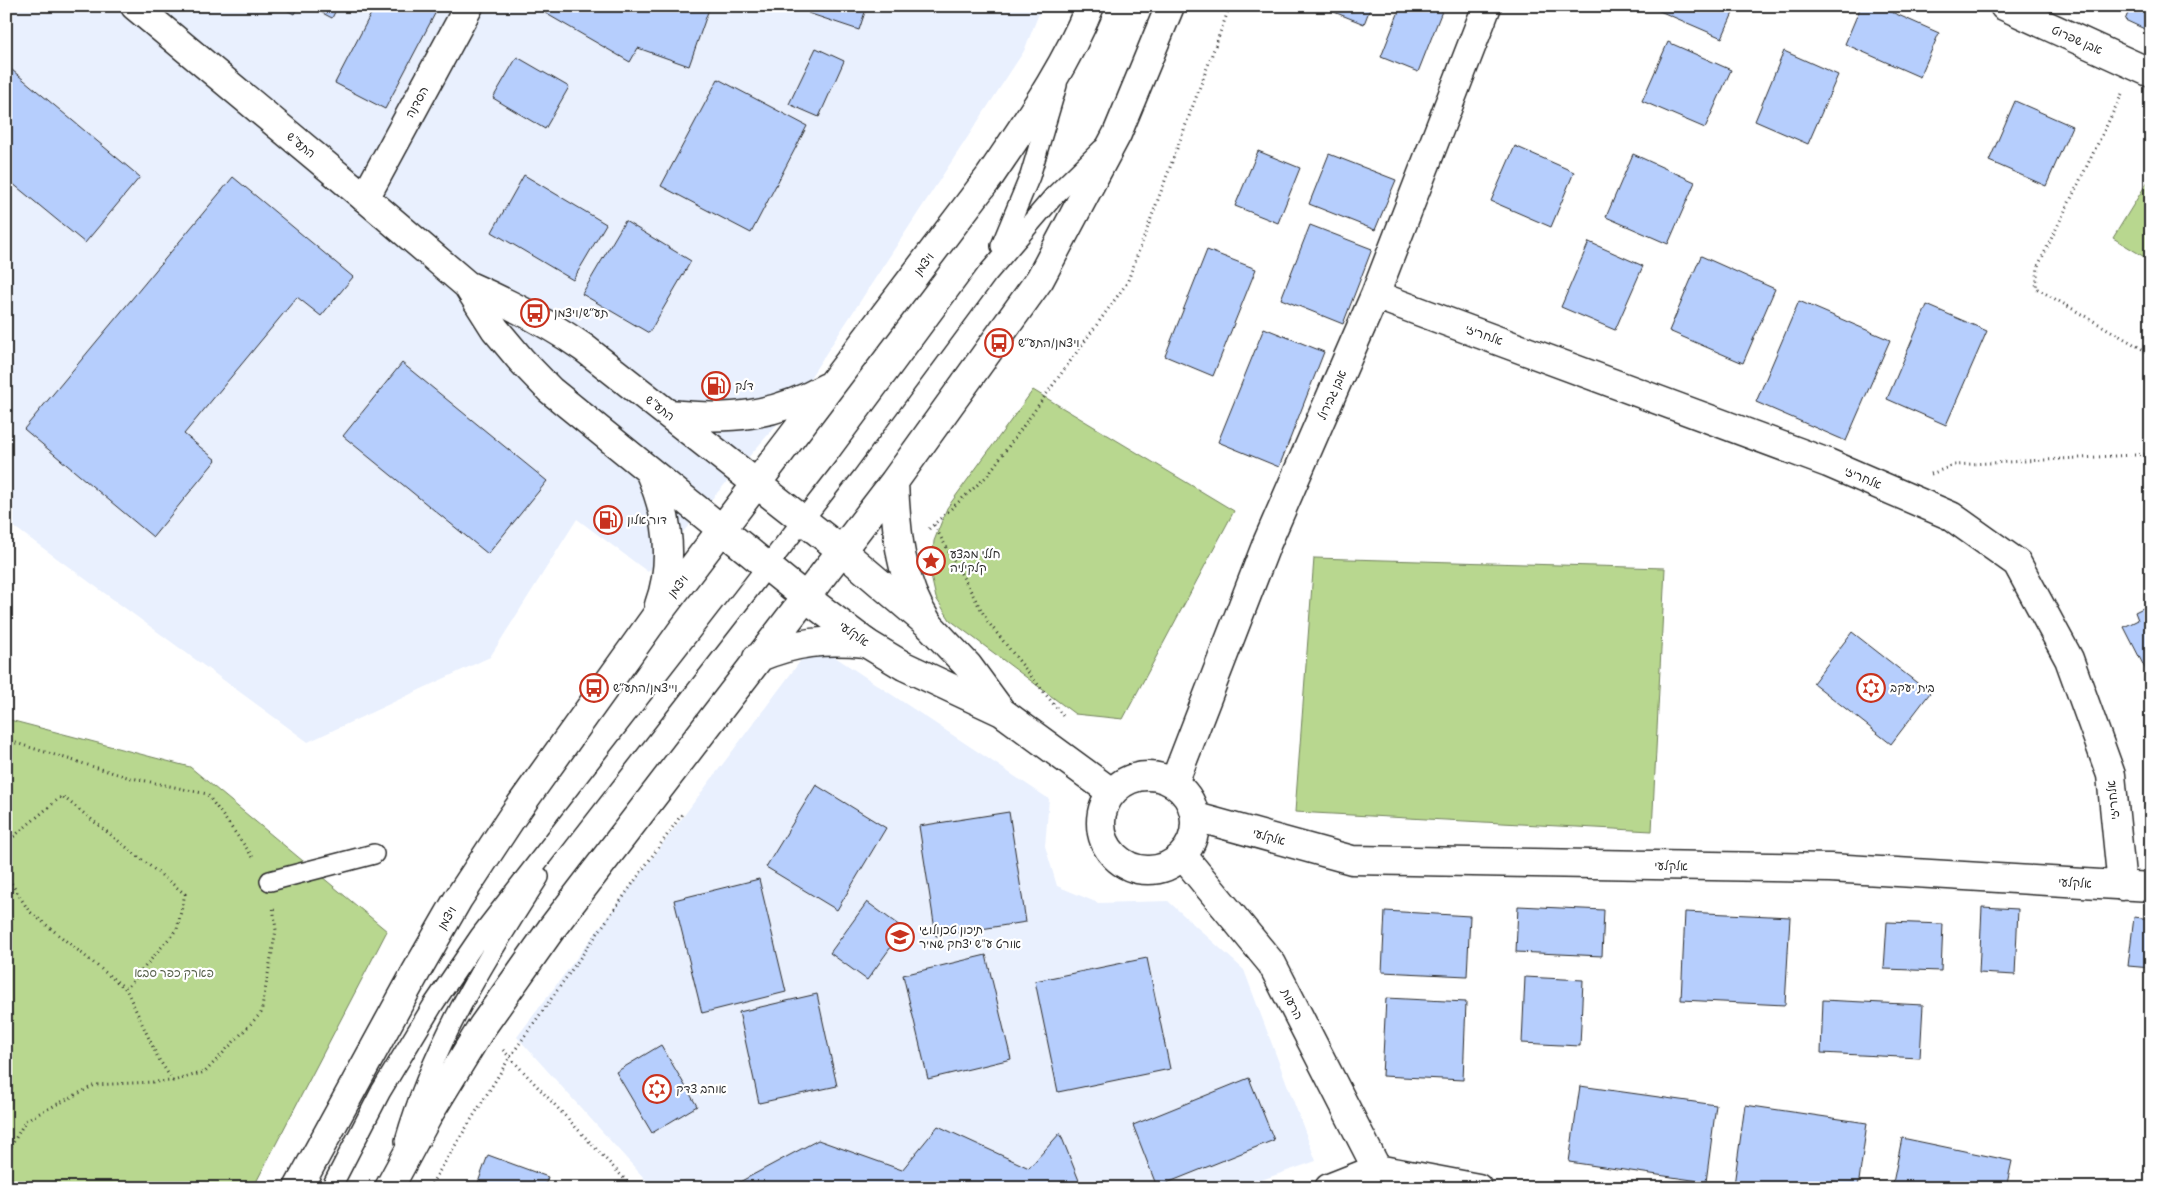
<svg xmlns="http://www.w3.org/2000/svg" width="2157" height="1194" font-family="Delius,'Playpen Sans Hebrew',sans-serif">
<rect width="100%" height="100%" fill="#fff"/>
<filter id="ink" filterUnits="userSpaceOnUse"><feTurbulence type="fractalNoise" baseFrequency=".02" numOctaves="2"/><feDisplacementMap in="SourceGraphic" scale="10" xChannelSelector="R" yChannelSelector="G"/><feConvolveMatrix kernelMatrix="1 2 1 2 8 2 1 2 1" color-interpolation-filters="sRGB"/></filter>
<g filter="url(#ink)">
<path fill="#e9f0fe" d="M 6,6 L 1042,6 L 1024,51 L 787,413 L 648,572 L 577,519 L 490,657 L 308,742 L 6,521 Z
M 814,643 L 1049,799 L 1045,846 L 1057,886 L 1098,903 L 1168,901 L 1244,970 L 1316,1161 L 1238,1188 L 653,1188 L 517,1037 Z"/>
<path fill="#b8d78f" stroke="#72815d" d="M 2151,176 L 2151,261 L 2113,238 Z
M 1033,390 L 1234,511 L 1123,719 L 1075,714 L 950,620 L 936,598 L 931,576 L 934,541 L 947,508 Z
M 1314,558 L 1665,568 L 1652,831 L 1295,812 Z
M 6,719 L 190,767 L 387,931 L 253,1188 L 6,1188 Z"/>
<path fill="#b6cefd" stroke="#2b2b2b" d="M 279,6 L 298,6 L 294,14 Z
M 309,6 L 338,6 L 332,18 Z
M 375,6 L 439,6 L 385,109 L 335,83 Z
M 549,6 L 710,6 L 689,66 L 638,48 L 630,62 L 545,13 Z
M 810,6 L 867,6 L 859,30 L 808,13 Z
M 1330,6 L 1371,6 L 1364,24 L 1329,10 Z
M 1401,6 L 1444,6 L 1418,72 L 1381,57 Z
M 1656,6 L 1736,6 L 1722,38 L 1655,9 Z
M 1861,6 L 1878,6 L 1939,33 L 1920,77 L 1845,44 Z
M 2131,6 L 2151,6 L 2151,32 L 2125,20 Z
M 1668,42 L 1731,70 L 1705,128 L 1642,101 Z
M 816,48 L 844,61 L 819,117 L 789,104 Z
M 1784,51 L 1838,75 L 1808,144 L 1755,121 Z
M 517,57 L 569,87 L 545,129 L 493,98 Z
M 6,65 L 140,177 L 85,243 L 6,178 Z
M 718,79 L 807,126 L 751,233 L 661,186 Z
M 2015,101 L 2072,126 L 2046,186 L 1989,161 Z
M 1515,146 L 1574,172 L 1551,227 L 1491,201 Z
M 1258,151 L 1300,168 L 1278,223 L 1235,206 Z
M 1329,154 L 1396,180 L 1375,230 L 1309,204 Z
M 1633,154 L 1695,182 L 1668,244 L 1606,217 Z
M 524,175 L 606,224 L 573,280 L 492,232 Z
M 233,177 L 353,277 L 321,316 L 297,297 L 184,434 L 216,460 L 153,537 L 24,429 Z
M 625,221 L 691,261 L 649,333 L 582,294 Z
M 1310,225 L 1372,249 L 1343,324 L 1281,299 Z
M 1589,242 L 1643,266 L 1615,330 L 1561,307 Z
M 1207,250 L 1256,269 L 1213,376 L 1165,356 Z
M 1701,256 L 1775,289 L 1743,363 L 1669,331 Z
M 1799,301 L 1890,340 L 1846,441 L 1756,402 Z
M 1927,305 L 1987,331 L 1946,425 L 1887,399 Z
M 1264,328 L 1324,352 L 1279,467 L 1218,442 Z
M 402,363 L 547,481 L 488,554 L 343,436 Z
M 2151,604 L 2151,680 L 2124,627 L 2138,620 L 2135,612 Z
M 1852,632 L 1930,693 L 1891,744 L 1813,683 Z
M 816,785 L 886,828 L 837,910 L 766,867 Z
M 1009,812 L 1026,922 L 936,936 L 919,826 Z
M 759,879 L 786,992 L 702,1013 L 674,900 Z
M 867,902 L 904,929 L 867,980 L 830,953 Z
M 1518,906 L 1604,910 L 1602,956 L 1516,952 Z
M 1982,907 L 2018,909 L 2015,975 L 1979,973 Z
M 1385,911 L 1470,916 L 1467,976 L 1382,972 Z
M 1685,912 L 1790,917 L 1785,1005 L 1681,1000 Z
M 2134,917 L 2151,919 L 2151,968 L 2128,966 Z
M 1887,922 L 1943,924 L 1941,971 L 1884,969 Z
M 986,955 L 1011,1059 L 928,1079 L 903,975 Z
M 1147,958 L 1170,1069 L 1058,1092 L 1035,981 Z
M 1525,977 L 1583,980 L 1580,1046 L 1522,1043 Z
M 817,994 L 837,1086 L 759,1103 L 739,1012 Z
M 1386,998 L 1466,1002 L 1463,1080 L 1382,1076 Z
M 1823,1000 L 1923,1005 L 1920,1058 L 1821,1053 Z
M 661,1045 L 697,1106 L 652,1133 L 616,1072 Z
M 1249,1078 L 1274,1140 L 1157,1187 L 1133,1125 Z
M 1580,1086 L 1716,1105 L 1706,1182 L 1569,1162 Z
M 1745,1105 L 1867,1123 L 1858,1188 L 1750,1188 L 1734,1185 Z
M 938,1126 L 1029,1168 L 1060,1133 L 1082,1188 L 735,1188 L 734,1185 L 818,1140 L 902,1170 Z
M 1902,1138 L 2012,1161 L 2006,1188 L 1892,1188 Z
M 488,1155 L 548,1177 L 544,1188 L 476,1188 Z"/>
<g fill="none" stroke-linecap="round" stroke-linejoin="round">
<defs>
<path id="service" d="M 1001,246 L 1030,176 L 1057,85
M 270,881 L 374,854
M 405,1141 C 432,1046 485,960 539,877
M 331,1188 L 381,1091 L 433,1005 L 480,936 L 845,466 L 987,274 L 1054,196 L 1102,149"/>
<path id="minor" d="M 2004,6 L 2151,73
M 365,198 L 469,6
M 1375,295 L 1828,463 L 1951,516 L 2017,563 L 2069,659 L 2111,775 L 2122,886
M 841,550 L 929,625 L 968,666 L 1001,711
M 805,597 L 866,643 L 904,666 L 1002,712 L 1111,792
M1101 823a47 47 0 1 1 94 0a47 47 0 1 1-94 0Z
M 1174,783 L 1267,543 L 1375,295 L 1487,6
M 1196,817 L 1352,860 L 1830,868 L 2151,887
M 1183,856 L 1272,964 L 1377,1169 L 1478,1188
M 1329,1188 L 1377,1169"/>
<path id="tertiary" d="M 135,6 L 365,198 L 467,285 L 495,329 L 521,360 L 550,390 L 805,597
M 467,285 C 508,303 547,322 584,348 L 841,550"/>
<path id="secondary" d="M 669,414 C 729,420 773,417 827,387
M 650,473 C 668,515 675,561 659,605
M 894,482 C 896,532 900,582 929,625
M 757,658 C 795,642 825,639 866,643
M 298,1188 L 416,972 L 458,899 L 512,817 L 656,616 L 990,176 C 1027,121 1065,68 1090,6
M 389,1188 L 430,1112 L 482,1027 L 552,928 L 894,482 L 1040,279 L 1117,134 L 1170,6"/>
</defs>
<use href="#service" stroke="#2b2b2b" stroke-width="22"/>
<use href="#minor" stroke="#2b2b2b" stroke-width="31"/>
<use href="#tertiary" stroke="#2b2b2b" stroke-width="31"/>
<use href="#secondary" stroke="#2b2b2b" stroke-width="31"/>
<path stroke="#2b2b2b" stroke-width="3" stroke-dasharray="1 4" stroke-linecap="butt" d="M 2122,94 L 2038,266 L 2036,288 L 2151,354
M 1931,474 L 1954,465 L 2151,454
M 934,525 L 988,622 L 1063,716
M 929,529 L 987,476 L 1127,283 L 1230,6
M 6,740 L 127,777 L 207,794 L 255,860
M 6,843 L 62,796 L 185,894 L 177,929 L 126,989
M 6,875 L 29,911 L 126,989 L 158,1058 L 173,1081
M 503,1050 L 633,1188
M 6,1155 L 26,1120 L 95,1085 L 173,1081 L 205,1072 L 261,1013 L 276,930 L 273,906
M 6,1175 L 21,1188
M 429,1188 L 510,1057 L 682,814"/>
<use href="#service" stroke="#fff" stroke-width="19"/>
<use href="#minor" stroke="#fff" stroke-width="28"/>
<use href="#tertiary" stroke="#fff" stroke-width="28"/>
<use href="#secondary" stroke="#fff" stroke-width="28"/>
</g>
</g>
<defs>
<symbol id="bus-ring" viewBox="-11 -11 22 22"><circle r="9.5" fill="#fff" stroke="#c8321e" stroke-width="1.5"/><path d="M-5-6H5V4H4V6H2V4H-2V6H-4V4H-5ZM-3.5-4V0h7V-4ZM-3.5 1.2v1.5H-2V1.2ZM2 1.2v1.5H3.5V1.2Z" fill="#c8321e"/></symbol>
<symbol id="fuel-ring" viewBox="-11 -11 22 22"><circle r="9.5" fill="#fff" stroke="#c8321e" stroke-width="1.5"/><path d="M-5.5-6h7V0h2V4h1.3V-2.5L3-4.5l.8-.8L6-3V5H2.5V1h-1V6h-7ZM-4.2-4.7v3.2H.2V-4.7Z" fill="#c8321e"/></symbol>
<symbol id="sight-ring" viewBox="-11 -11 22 22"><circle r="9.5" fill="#fff" stroke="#c8321e" stroke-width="1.5"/><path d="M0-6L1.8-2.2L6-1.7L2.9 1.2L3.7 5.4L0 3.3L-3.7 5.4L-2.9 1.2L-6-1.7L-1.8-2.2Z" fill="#c8321e"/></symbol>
<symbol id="synagogue-ring" viewBox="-11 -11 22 22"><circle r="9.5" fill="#fff" stroke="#c8321e" stroke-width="1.5"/><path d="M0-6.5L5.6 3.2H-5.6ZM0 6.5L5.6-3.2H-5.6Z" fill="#c8321e"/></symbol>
<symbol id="school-ring" viewBox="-11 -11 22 22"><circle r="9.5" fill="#fff" stroke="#c8321e" stroke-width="1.5"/><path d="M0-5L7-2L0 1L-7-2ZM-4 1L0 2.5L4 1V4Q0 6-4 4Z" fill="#c8321e"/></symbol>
</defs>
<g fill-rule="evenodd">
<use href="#bus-ring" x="519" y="297" width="32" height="32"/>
<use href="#bus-ring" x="983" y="327" width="32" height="32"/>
<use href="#fuel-ring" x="700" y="370" width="32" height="32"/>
<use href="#fuel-ring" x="592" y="504" width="32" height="32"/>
<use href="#sight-ring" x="915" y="545" width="32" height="32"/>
<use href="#bus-ring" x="578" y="672" width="32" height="32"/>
<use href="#synagogue-ring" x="1855" y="672" width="32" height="32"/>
<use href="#school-ring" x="884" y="921" width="32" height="32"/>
<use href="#synagogue-ring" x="641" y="1073" width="32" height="32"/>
</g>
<g text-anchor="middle" stroke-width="4.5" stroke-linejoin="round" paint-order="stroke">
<g font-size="12" fill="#2b2b2b" stroke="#fff">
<text transform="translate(2077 40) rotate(24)" y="4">אבן שפרוט</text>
<text transform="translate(417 102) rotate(-61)" y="4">הסדנה</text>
<text transform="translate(301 145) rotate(40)" y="4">התע"ש</text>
<text transform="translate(924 264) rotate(-53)" y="4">ויצמן</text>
<text transform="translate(1484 335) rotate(20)" y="4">אלחריזי</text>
<text transform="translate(1332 395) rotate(-66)" y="4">אבן גבירול</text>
<text transform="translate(660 408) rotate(38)" y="4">התע"ש</text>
<text transform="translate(1863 478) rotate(23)" y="4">אלחריזי</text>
<text transform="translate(678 586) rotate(-52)" y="4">ויצמן</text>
<text transform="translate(854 634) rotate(35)" y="4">אלקלעי</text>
<text transform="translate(2113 800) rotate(-96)" y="4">אלחריזי</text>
<text transform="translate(1269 837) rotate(15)" y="4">אלקלעי</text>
<text transform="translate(1671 866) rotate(1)" y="4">אלקלעי</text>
<text transform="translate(2075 883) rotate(3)" y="4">אלקלעי</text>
<text transform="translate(447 918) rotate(-60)" y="4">ויצמן</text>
<text transform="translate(1292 1004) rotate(63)" y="4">הרעות</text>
</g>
<g font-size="12" fill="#2b2b2b" stroke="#fff" text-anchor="start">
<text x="554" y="317">תע״ש/ויצמן</text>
<text x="1018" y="347">ויצמן/התע״ש</text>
<text x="735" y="390">דלק</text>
<text x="627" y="524">דור אלון</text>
<text x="950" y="558">חללי מבצע<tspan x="950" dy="14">קלקיליה</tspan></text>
<text x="613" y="692">וייצמן/התע״ש</text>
<text x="1890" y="692">בית יעקב</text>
<text x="919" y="934">תיכון טכנולוגי<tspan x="919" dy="14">אורט ע"ש יצחק שמיר</tspan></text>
<text x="676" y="1093">אוהב צדק</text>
</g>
<g font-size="12" fill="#555f49" stroke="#fff">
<text x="174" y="977">פארק כפר סבא</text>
</g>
</g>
<rect width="2157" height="1194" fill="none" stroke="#fff" stroke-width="25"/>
<rect x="12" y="12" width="2132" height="1169" fill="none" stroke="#2b2b2b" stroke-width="2" filter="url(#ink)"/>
</svg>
